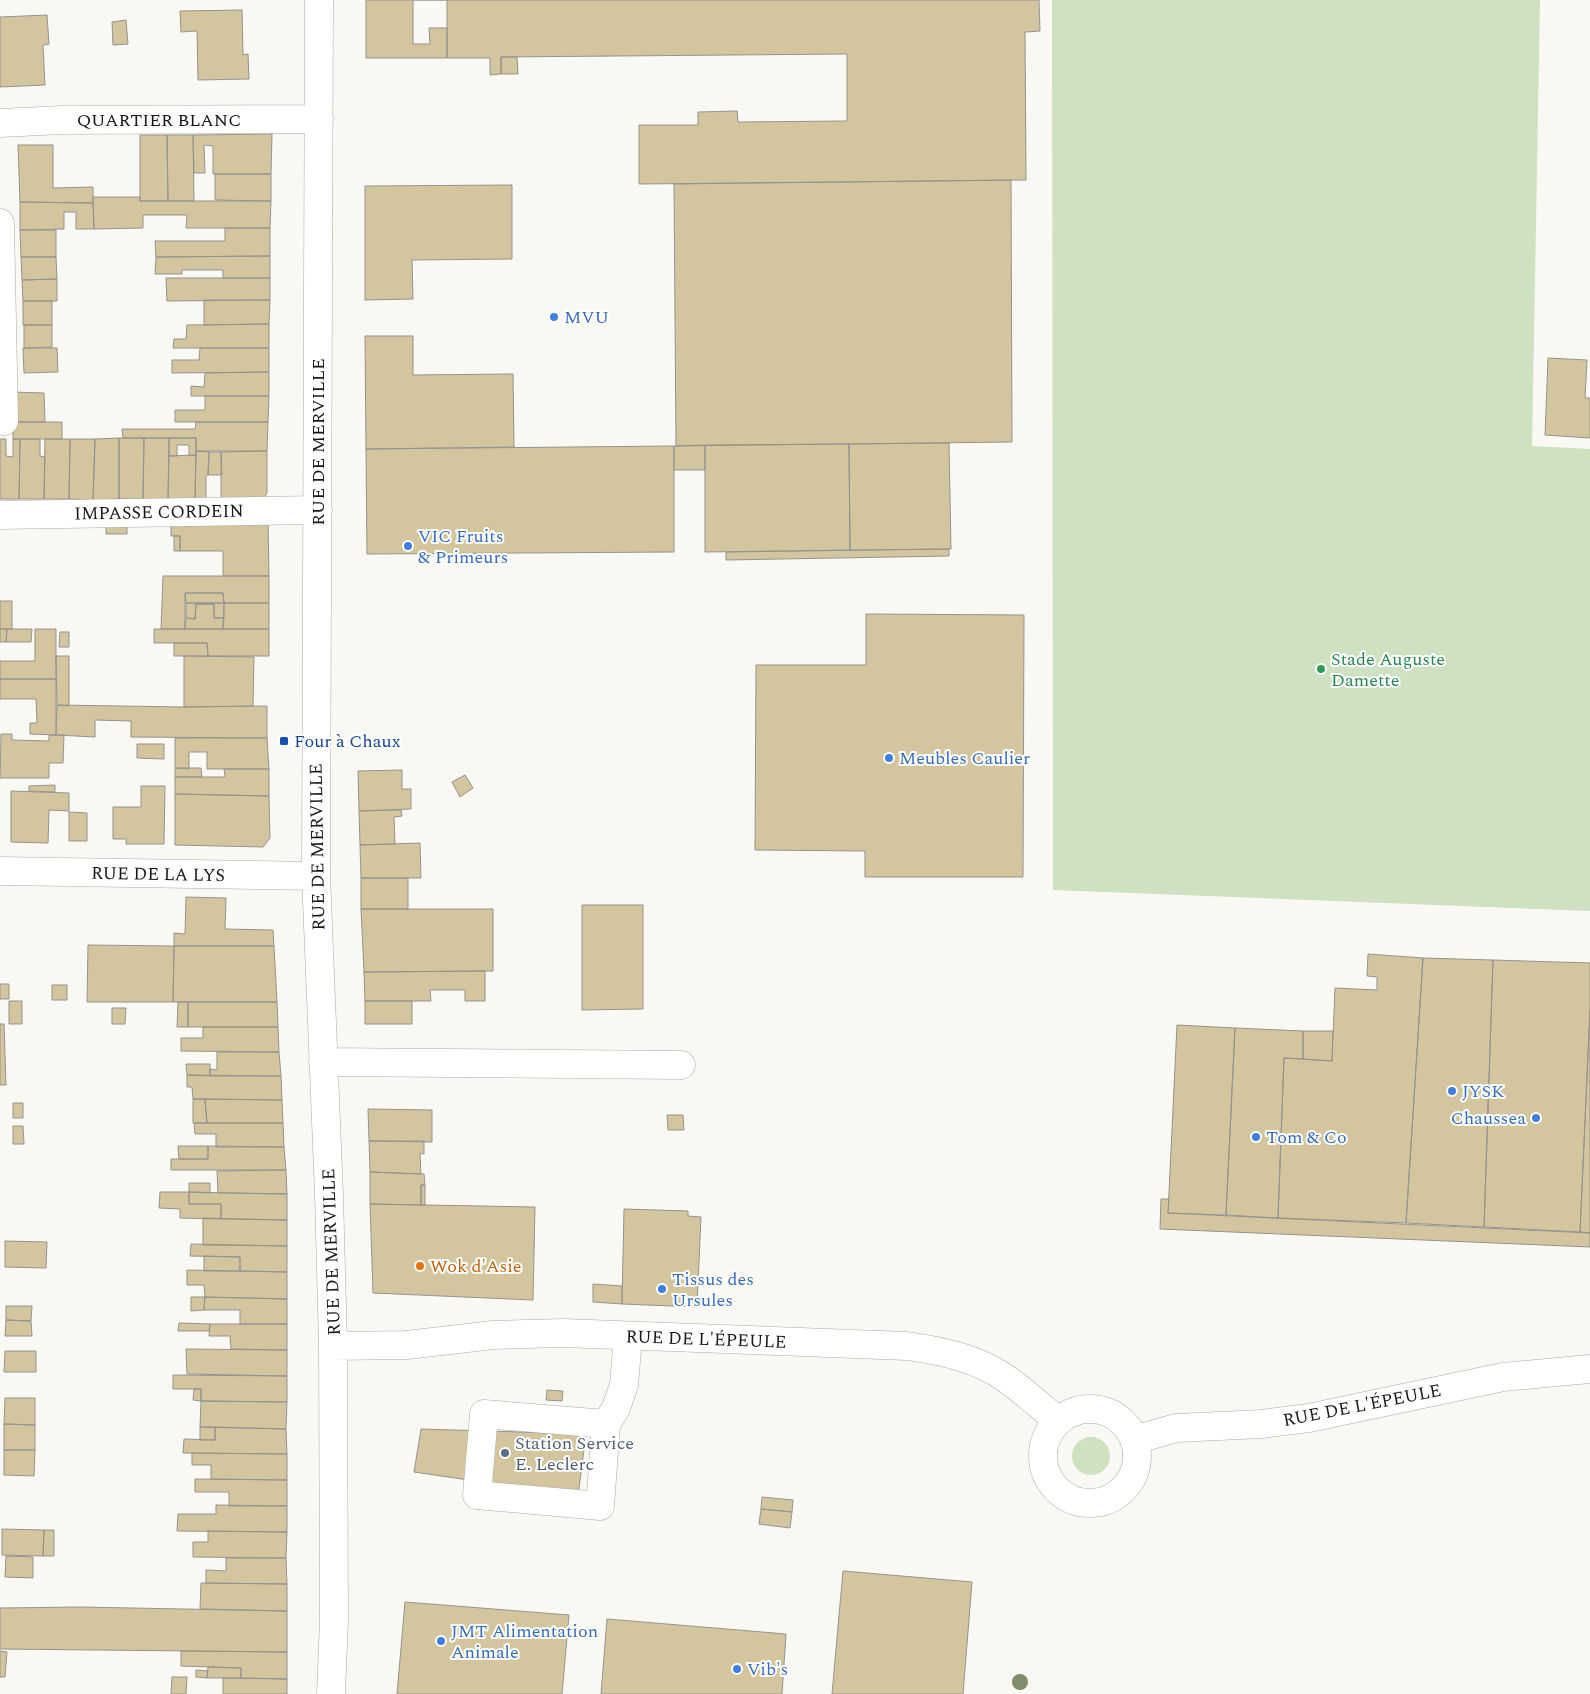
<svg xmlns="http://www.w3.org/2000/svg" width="1590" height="1694" font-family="Spectral,serif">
<rect width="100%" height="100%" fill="#f9f8f2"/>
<path fill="#cee1c0" d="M 1052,0 L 1540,0 L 1532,446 L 1590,449 L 1590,911 L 1053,890 Z
M1072 1456a19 19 0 1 1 38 0a19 19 0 1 1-38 0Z"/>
<path fill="#d3c69e" stroke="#95938e" d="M 366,0 L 447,0 L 413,0 L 413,44 L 430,44 L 429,28 L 447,28 L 447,58 L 366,58 Z
M 447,0 L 1039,0 L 1040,31 L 1025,32 L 1026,180 L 639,184 L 639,125 L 698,125 L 698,112 L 737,111 L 738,122 L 847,121 L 847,54 L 501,57 L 501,74 L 490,75 L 490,58 L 447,58 Z
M 242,10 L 243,55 L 248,54 L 249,79 L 198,80 L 197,31 L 181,32 L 180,11 Z
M 47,15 L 49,44 L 43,45 L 45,85 L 0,87 L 0,17 Z
M 126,20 L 128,44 L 113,45 L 112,22 Z
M 501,57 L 517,57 L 518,74 L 501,74 Z
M 272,134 L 271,174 L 213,174 L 213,146 L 204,145 L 205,173 L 194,173 L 193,135 Z
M 140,135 L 167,135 L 168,201 L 140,201 Z
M 167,135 L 193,135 L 194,201 L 168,201 Z
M 18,145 L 53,145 L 53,188 L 93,187 L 93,203 L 20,202 Z
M 215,174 L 271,174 L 271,201 L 215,200 Z
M 1011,180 L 1012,442 L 676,446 L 674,184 Z
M 512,185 L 512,259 L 412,260 L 413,299 L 365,300 L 365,186 Z
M 93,197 L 140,197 L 140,201 L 271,201 L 270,228 L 186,228 L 187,215 L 143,215 L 143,228 L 94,229 Z
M 20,202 L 93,203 L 94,229 L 76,229 L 76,212 L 64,212 L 64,229 L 20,230 Z
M 225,228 L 270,228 L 270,256 L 156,257 L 155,241 L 225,241 Z
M 20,230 L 56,230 L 56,257 L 21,257 Z
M 270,256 L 270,278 L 223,278 L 223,270 L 182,270 L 182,274 L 155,274 L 156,257 Z
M 21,257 L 56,257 L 57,279 L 22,280 Z
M 166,278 L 270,278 L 270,300 L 167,301 Z
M 57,279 L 57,301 L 23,301 L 22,280 Z
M 204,300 L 270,300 L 269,324 L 204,325 Z
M 23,301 L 52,301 L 52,325 L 23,325 Z
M 269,324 L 269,348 L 173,348 L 174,339 L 186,339 L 187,325 Z
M 24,325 L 52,325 L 52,347 L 24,348 Z
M 365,336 L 413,336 L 413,375 L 513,374 L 514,447 L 366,449 Z
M 23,348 L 57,348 L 58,372 L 24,373 Z
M 200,348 L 269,348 L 269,372 L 172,373 L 172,360 L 199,360 Z
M 1548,358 L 1587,360 L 1585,398 L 1590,398 L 1590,438 L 1545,435 Z
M 269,372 L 269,396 L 191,396 L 191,386 L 204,387 L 205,373 Z
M 12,392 L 44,393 L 45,422 L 13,422 Z
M 205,396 L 269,396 L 268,422 L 175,422 L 175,410 L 205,410 Z
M 13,422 L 62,422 L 62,439 L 13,439 Z
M 196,422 L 268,422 L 267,451 L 196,451 L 196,438 L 123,438 L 122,429 L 195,429 Z
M 119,438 L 119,499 L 93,500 L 95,439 Z
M 119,438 L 144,438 L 143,499 L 119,499 Z
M 144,438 L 169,438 L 168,499 L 143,499 Z
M 169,438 L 196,438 L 196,455 L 189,456 L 189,445 L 177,445 L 177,456 L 169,456 Z
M 0,439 L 6,439 L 6,456 L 13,457 L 13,439 L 20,439 L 19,499 L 0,499 Z
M 20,439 L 40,439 L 40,456 L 45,457 L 44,499 L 19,499 Z
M 45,439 L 70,439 L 69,499 L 44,499 Z
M 70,439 L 95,439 L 93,500 L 69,499 Z
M 949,443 L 951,549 L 850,550 L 849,444 Z
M 849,444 L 850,550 L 705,552 L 705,445 Z
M 705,445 L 705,470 L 674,470 L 674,446 Z
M 674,446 L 674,552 L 367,554 L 366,449 Z
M 196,451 L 209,452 L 208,475 L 206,475 L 206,500 L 195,500 Z
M 267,451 L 267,493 L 262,500 L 221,500 L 221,452 Z
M 209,452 L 221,452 L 222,475 L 208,475 Z
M 196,455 L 195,500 L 168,499 L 169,456 Z
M 127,520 L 127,534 L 106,534 L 106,521 Z
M 268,520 L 269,576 L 223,576 L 223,551 L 180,551 L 180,536 L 171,536 L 171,521 Z
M 174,536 L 180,536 L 180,551 L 174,551 Z
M 949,549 L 949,556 L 726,560 L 726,552 Z
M 163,576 L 269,576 L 269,603 L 224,603 L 223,593 L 185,593 L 185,629 L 161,629 Z
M 185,593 L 223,593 L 224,603 L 186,603 Z
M 0,601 L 12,601 L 12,629 L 0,629 Z
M 186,603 L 224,603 L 224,618 L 214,618 L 214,604 L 196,604 L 195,619 L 186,618 Z
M 224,603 L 269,603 L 269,629 L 223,629 Z
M 196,604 L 214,604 L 214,618 L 224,618 L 223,629 L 185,629 L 186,618 L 195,619 Z
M 866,614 L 1024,615 L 1023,877 L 865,877 L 865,851 L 755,850 L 756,665 L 866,665 Z
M 0,629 L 7,629 L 6,642 L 0,642 Z
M 7,629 L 32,629 L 31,642 L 6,642 Z
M 35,629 L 56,629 L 56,679 L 0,679 L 0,661 L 35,661 Z
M 154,629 L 269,629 L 269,656 L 208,656 L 207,643 L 154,643 Z
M 60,632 L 69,632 L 69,647 L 59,647 Z
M 174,643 L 207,643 L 208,656 L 174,656 Z
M 56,656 L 69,656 L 69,706 L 57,705 Z
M 184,656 L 254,657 L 253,706 L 184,707 Z
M 0,679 L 56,679 L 56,735 L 30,734 L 30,723 L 37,723 L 36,699 L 0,699 Z
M 57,705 L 184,707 L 267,706 L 267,738 L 131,737 L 131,721 L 95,720 L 95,737 L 56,735 Z
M 1,734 L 12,734 L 12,740 L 49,741 L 49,735 L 64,735 L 63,763 L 49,763 L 49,778 L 0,778 Z
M 175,738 L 267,738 L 269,769 L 207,769 L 207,752 L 189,752 L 189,769 L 175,768 Z
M 137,744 L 164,744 L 164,759 L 137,758 Z
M 175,768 L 201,768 L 202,777 L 175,777 Z
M 224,769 L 269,769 L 269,796 L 175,794 L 175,777 L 225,777 Z
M 402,770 L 402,789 L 411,789 L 411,809 L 359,811 L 358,771 Z
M 465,775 L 473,788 L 460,797 L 452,782 Z
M 55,785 L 55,792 L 29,791 L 29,786 Z
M 141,786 L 165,786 L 164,844 L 126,844 L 126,839 L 113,839 L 113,807 L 141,807 Z
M 11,791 L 69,793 L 69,811 L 49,810 L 48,843 L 11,842 Z
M 175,794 L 269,796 L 270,838 L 263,847 L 175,845 Z
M 401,810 L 402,816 L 394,817 L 395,844 L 360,845 L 359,811 Z
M 69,812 L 87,813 L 87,841 L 69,841 Z
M 420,843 L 421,878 L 361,878 L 360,845 Z
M 361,878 L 408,878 L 408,909 L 361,909 Z
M 186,897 L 226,898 L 225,929 L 273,930 L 274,946 L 174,946 L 174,933 L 185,934 Z
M 582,905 L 643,905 L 643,1009 L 582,1010 Z
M 361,909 L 493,909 L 493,971 L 364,972 Z
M 88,945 L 174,946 L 173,1002 L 87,1002 Z
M 174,946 L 274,946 L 277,1002 L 173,1002 Z
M 1368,954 L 1423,958 L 1406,1223 L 1278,1218 L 1284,1058 L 1332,1061 L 1335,988 L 1377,990 L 1377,977 L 1367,976 Z
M 1423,958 L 1493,960 L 1484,1227 L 1406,1223 Z
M 1493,960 L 1590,963 L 1590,1010 L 1580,1232 L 1484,1227 Z
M 485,971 L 485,1001 L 465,1001 L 465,990 L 430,990 L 431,1001 L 365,1001 L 364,972 Z
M 0,984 L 9,984 L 9,999 L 0,999 Z
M 52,985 L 67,985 L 67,1000 L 52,1000 Z
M 9,1001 L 22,1001 L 22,1024 L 9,1024 Z
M 365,1001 L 412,1001 L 412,1024 L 365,1024 Z
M 178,1002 L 188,1002 L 188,1027 L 177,1027 Z
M 188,1002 L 277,1002 L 278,1027 L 188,1027 Z
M 112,1008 L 126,1008 L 125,1024 L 112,1024 Z
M 1590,1010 L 1590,1233 L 1580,1232 Z
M 0,1024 L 4,1024 L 6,1085 L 0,1085 Z
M 1177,1025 L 1235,1028 L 1226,1215 L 1168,1213 Z
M 203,1027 L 278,1027 L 279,1052 L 181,1051 L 181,1038 L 203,1038 Z
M 1235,1028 L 1303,1031 L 1303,1059 L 1284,1058 L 1278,1218 L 1226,1215 Z
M 1303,1031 L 1333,1031 L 1332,1061 L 1303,1059 Z
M 217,1052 L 279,1052 L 281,1076 L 210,1076 L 210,1069 L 217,1070 Z
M 186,1064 L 210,1064 L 210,1076 L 187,1075 Z
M 187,1075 L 281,1076 L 282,1100 L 193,1099 L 192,1087 L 187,1087 Z
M 193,1099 L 205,1099 L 207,1123 L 193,1123 Z
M 205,1099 L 282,1100 L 283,1123 L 207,1123 Z
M 13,1103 L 23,1103 L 23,1118 L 13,1118 Z
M 368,1109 L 432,1110 L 432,1142 L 369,1141 Z
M 667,1115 L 683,1115 L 684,1130 L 668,1130 Z
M 194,1123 L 283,1123 L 284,1147 L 216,1147 L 216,1134 L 195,1134 Z
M 13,1126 L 23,1126 L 24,1144 L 13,1144 Z
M 369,1141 L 424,1141 L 424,1154 L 420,1153 L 421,1174 L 370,1172 Z
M 178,1146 L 208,1146 L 208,1159 L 179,1159 Z
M 208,1146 L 284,1147 L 286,1170 L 171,1170 L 171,1159 L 208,1159 Z
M 286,1170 L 287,1194 L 218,1193 L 217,1171 Z
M 370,1172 L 424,1174 L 425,1185 L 421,1185 L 421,1205 L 370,1204 Z
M 189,1183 L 210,1183 L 210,1193 L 189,1192 Z
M 421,1185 L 425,1185 L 425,1205 L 421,1205 Z
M 160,1192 L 189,1192 L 189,1204 L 221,1204 L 221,1219 L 180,1218 L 180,1209 L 159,1208 Z
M 189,1192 L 287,1194 L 287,1220 L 221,1219 L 221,1204 L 189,1204 Z
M 1161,1199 L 1169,1199 L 1168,1213 L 1590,1233 L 1590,1247 L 1160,1229 Z
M 370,1204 L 535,1207 L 533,1300 L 373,1293 Z
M 624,1209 L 688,1211 L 688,1216 L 701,1217 L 697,1307 L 622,1304 Z
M 203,1218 L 287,1220 L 287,1246 L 203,1245 Z
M 5,1241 L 47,1242 L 46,1268 L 5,1267 Z
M 191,1244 L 287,1246 L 287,1272 L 240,1271 L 240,1257 L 190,1256 Z
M 204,1256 L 240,1257 L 240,1271 L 204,1271 Z
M 187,1270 L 287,1272 L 287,1299 L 205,1297 L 204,1285 L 187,1285 Z
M 593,1284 L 622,1286 L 622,1304 L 593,1302 Z
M 191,1297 L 205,1297 L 204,1310 L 191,1311 Z
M 205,1297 L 287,1299 L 287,1324 L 240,1324 L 240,1310 L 204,1310 Z
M 6,1306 L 32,1306 L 31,1321 L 6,1320 Z
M 6,1320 L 31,1321 L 32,1336 L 5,1336 Z
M 179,1323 L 210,1324 L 209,1331 L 178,1331 Z
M 210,1324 L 287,1324 L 287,1350 L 231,1349 L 230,1336 L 209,1336 Z
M 186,1349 L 287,1350 L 287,1376 L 187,1374 Z
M 5,1351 L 36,1351 L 36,1372 L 4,1372 Z
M 173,1375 L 287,1376 L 287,1402 L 201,1401 L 201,1389 L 173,1389 Z
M 194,1389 L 201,1389 L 201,1401 L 193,1400 Z
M 547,1390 L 563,1391 L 562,1401 L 546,1400 Z
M 5,1398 L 35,1398 L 35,1425 L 4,1424 Z
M 201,1401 L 287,1402 L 286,1429 L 200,1427 Z
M 4,1424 L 35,1425 L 35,1450 L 4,1450 Z
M 200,1427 L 215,1427 L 215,1440 L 200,1440 Z
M 215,1427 L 286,1429 L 287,1454 L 183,1453 L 184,1439 L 215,1440 Z
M 421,1429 L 586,1434 L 578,1496 L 414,1472 Z
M 4,1450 L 35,1450 L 34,1476 L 4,1475 Z
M 192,1453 L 287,1454 L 287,1480 L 211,1479 L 211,1465 L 192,1465 Z
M 195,1479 L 287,1480 L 287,1506 L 229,1506 L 229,1492 L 195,1492 Z
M 762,1497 L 793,1500 L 792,1512 L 761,1509 Z
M 216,1505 L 287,1506 L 287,1532 L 177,1531 L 178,1514 L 216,1514 Z
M 761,1509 L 792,1512 L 790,1528 L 759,1524 Z
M 2,1529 L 44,1530 L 43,1556 L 2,1555 Z
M 44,1530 L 54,1530 L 54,1556 L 43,1556 Z
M 208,1531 L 287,1532 L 286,1558 L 193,1557 L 193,1542 L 208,1542 Z
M 6,1556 L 33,1557 L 33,1578 L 5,1577 Z
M 226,1558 L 286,1558 L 287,1584 L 206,1583 L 206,1570 L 226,1571 Z
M 843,1571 L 972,1582 L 963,1694 L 832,1694 Z
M 201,1583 L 287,1584 L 287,1611 L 200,1609 Z
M 405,1602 L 569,1615 L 562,1694 L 397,1694 Z
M 80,1607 L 287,1611 L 287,1652 L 0,1649 L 0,1608 Z
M 607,1619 L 786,1634 L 782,1694 L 601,1694 Z
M 0,1651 L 7,1652 L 5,1677 L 0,1677 Z
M 181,1651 L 287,1652 L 287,1679 L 241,1678 L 241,1668 L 181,1666 Z
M 208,1667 L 241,1668 L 241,1678 L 207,1678 Z
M 196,1670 L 208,1671 L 207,1678 L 196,1677 Z
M 172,1677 L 187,1677 L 186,1694 L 171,1694 Z
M 223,1678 L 287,1679 L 287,1694 L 223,1694 Z"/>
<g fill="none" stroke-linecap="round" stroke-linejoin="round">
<defs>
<path id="minor" d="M 319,0 L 316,876 L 329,1195 L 333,1346 L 334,1621 L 331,1694
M 0,123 L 62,120 L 319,119
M 0,223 L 4,421
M 0,515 L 318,510
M 0,871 L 316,876
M 323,1062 L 681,1065
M 333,1346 L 407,1345 L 493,1335 L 563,1333 L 907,1346 C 942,1351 978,1358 1008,1380 C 1025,1392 1041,1407 1058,1421
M1043 1456a47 47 0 1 1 94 0a47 47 0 1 1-94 0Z
M 606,1424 L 484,1414 L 477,1495 L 600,1506 L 606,1424 L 616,1408 L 624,1385 L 628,1337
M 1134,1440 L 1176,1428 L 1262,1424 L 1309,1418 L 1503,1377 L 1590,1369"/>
</defs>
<use href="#minor" stroke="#aba9a4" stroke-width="29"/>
<use href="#minor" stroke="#fff" stroke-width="28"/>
</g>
<circle fill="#7f8d6d" cx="1020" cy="1682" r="8"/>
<g fill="#3f7fe0" stroke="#fff" stroke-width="2">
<circle cx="554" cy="317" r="5"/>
<circle cx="408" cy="546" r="5"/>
<circle cx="889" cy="758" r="5"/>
<circle cx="1452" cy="1091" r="5"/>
<circle cx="1536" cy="1118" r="5"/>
<circle cx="1256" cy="1137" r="5"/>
<circle cx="662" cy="1289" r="5"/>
<circle cx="441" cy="1641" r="5"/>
<circle cx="737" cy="1669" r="5"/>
</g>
<circle fill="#2e9e5b" stroke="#fff" stroke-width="2" cx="1321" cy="669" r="5"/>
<rect fill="#1a4fb4" stroke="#fff" stroke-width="2" x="279" y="736" width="10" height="10" rx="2.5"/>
<circle fill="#e8710a" stroke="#fff" stroke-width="2" cx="420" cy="1266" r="5"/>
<circle fill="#5c6f8a" stroke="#fff" stroke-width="2" cx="505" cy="1453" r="5"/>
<g text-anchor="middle" stroke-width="4" stroke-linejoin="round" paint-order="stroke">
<g font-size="18" fill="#191816" stroke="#fff">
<text x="159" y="126">QUARTIER BLANC</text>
<text transform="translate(318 442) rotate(-90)" y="6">RUE DE MERVILLE</text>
<text transform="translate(159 512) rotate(-1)" y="6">IMPASSE CORDEIN</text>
<text transform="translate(317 847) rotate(-91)" y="6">RUE DE MERVILLE</text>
<text transform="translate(158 874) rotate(1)" y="6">RUE DE LA LYS</text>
<text transform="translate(331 1252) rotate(-92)" y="6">RUE DE MERVILLE</text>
<text transform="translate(706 1339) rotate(2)" y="6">RUE DE L'ÉPEULE</text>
<text transform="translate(1362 1405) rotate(-11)" y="6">RUE DE L'ÉPEULE</text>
</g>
<g font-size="18" fill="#366cbe" stroke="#fff" text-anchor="start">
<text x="564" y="323">MVU</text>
<text x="418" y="542">VIC Fruits<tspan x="418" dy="21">&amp; Primeurs</tspan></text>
<text x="899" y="764">Meubles Caulier</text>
<text x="1462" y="1097">JYSK</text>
<text x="1526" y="1124" text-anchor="end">Chaussea</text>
<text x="1266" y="1143">Tom &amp; Co</text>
<text x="672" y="1285">Tissus des<tspan x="672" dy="21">Ursules</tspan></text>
<text x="451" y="1637">JMT Alimentation<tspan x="451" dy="21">Animale</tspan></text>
<text x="747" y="1675">Vib's</text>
</g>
<g font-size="18" fill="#27864d" stroke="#fff" text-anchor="start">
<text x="1331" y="665">Stade Auguste<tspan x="1331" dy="21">Damette</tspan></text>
</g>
<g font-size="18" fill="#164399" stroke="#fff" text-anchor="start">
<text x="294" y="747">Four à Chaux</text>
</g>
<g font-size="18" fill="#c56008" stroke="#fff" text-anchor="start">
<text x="430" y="1272">Wok d'Asie</text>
</g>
<g font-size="18" fill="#4e5e75" stroke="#fff" text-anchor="start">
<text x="515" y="1449">Station Service<tspan x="515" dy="21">E. Leclerc</tspan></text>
</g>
</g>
</svg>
